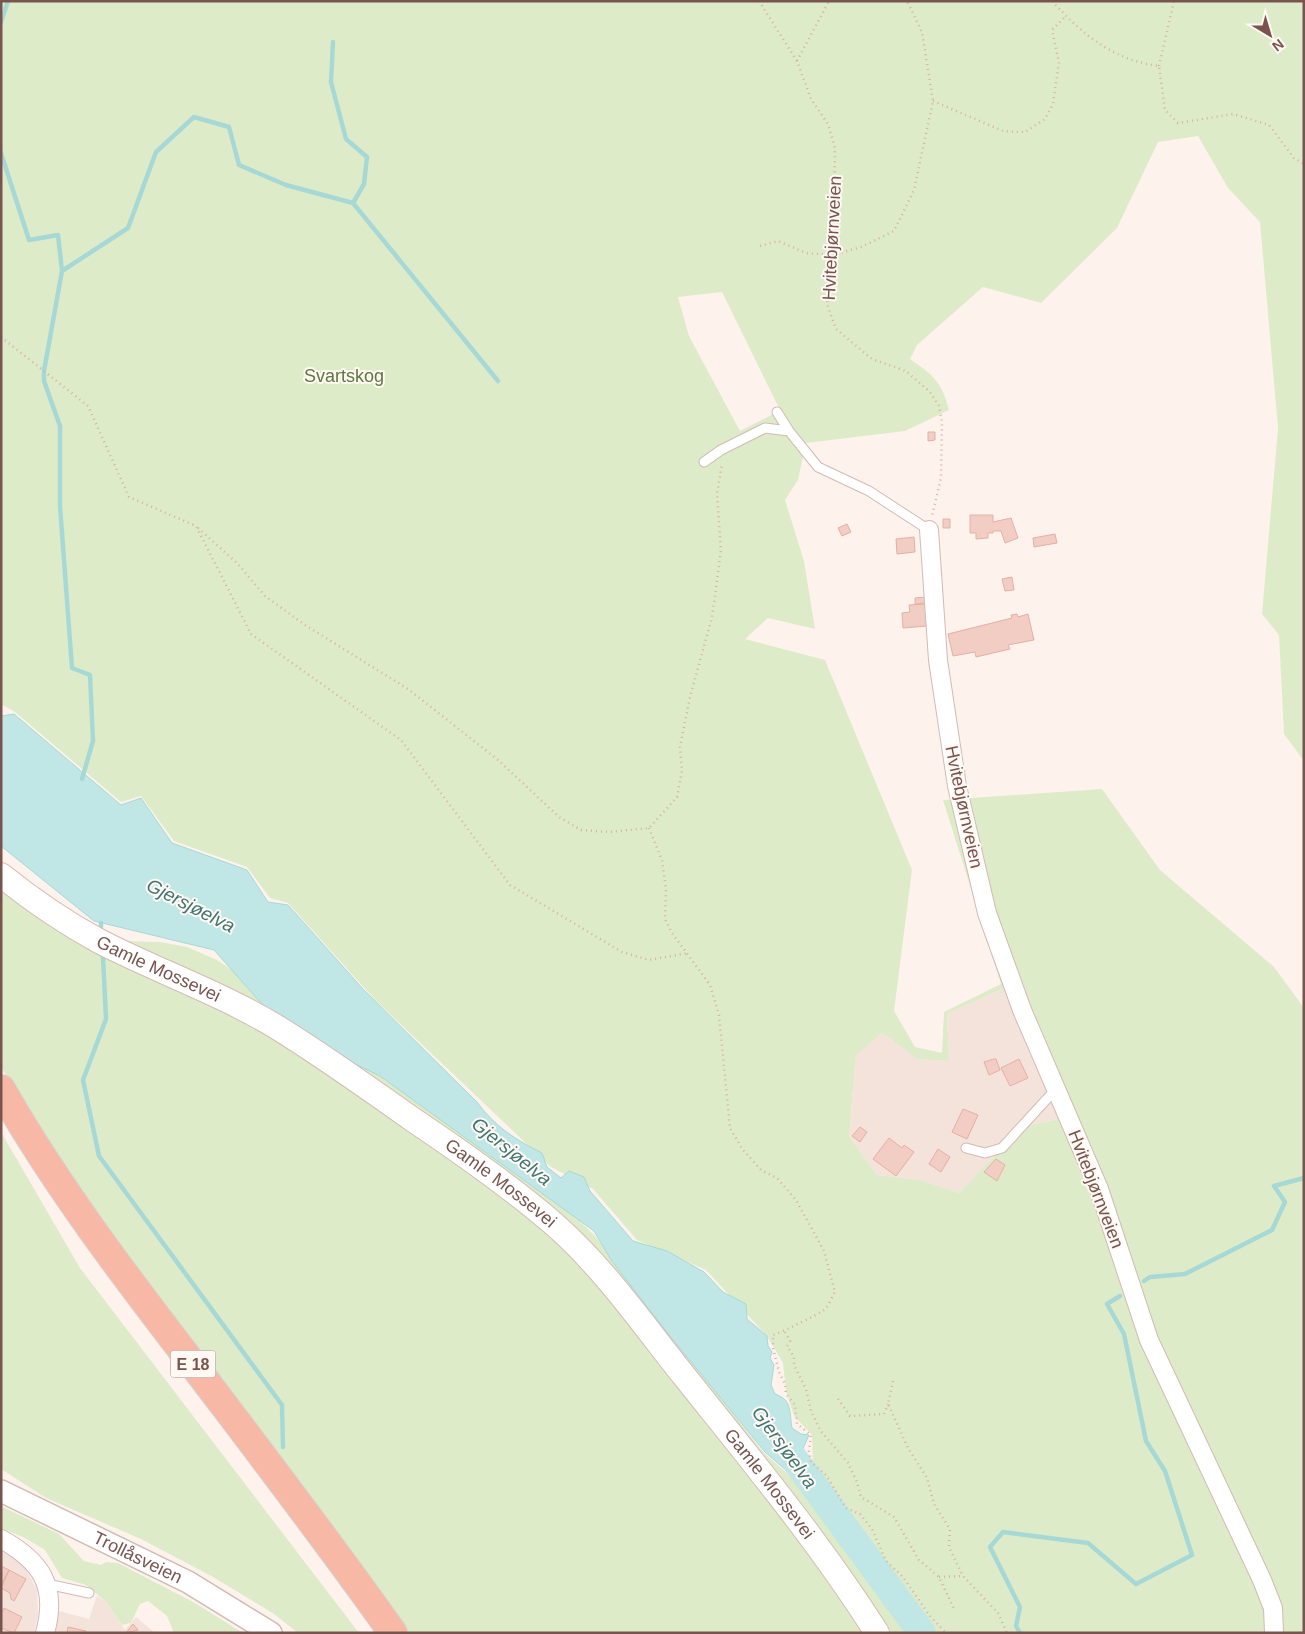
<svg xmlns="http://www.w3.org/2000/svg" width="1305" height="1634" font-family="Arial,sans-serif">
<rect width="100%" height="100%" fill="#fdf3ec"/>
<path fill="#f4e3da" d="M 1004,988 L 1059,1119 L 1021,1127 L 959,1193 L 920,1180 L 877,1175 L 849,1136 L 856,1054 L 882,1033 L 917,1059 L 949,1061 L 947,1014 Z
M 1,1551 L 22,1563 L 37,1589 L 38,1615 L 34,1633 L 1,1633 Z
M 97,1596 L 105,1601 L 125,1630 L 136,1617 L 155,1633 L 53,1633 L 59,1611 L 89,1619 Z"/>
<path fill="#deebc9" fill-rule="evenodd" d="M 1,1 L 1304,1 L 1304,761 L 1284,734 L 1279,635 L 1262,614 L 1278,428 L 1260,222 L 1228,188 L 1198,136 L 1158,142 L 1117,228 L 1041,303 L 983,287 L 917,345 L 910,359 C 933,375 942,382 949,410 L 905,431 L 806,443 L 798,480 L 785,500 L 804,561 L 815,629 L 768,618 L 745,639 L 825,660 L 912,870 L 894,1011 L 915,1047 L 942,1053 L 944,1012 L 1001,984 L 943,800 L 1102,789 L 1160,870 L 1274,967 L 1304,1008 L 1304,1633 L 396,1633 L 109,1245 L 1,1067 L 1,882 L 44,913 L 126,941 L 160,942 L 187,947 L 217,960 L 434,1104 L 558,1200 L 595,1236 L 764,1453 L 797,1482 L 813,1466 L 812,1435 L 794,1416 L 786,1391 L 783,1363 L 767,1336 L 706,1270 L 637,1240 L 593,1189 L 551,1167 L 375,1000 L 288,903 L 270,898 L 247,867 L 174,841 L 141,796 L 121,802 L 15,712 L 1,704 ZM 722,292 L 779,408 L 777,412 L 740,431 L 689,336 L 678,297 ZM 1004,988 L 1059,1119 L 1021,1127 L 959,1193 L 920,1180 L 877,1175 L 849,1136 L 856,1055 L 882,1033 L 917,1059 L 949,1061 L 947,1014 Z
M 1,1132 L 80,1268 L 359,1633 L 298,1633 L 274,1614 L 213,1577 L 141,1539 L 46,1498 L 1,1469 Z
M 1,1506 L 59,1534 L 84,1561 L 101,1565 L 106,1562 L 118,1563 L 195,1603 L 243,1633 L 174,1633 L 167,1616 L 148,1601 L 140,1604 L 131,1623 L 122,1625 L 105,1601 L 86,1585 L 62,1578 L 45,1550 L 25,1538 L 1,1528 Z"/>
<path fill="#c0e7e5" stroke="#a6d9d6" d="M 14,714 L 121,805 L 141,798 L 172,843 L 247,870 L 268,902 L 288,905 L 363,989 L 477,1102 C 494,1126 516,1140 542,1153 L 547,1167 L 561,1178 L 569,1171 L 584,1177 L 590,1191 L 633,1241 L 667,1251 L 704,1272 L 723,1292 L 746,1304 L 747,1319 L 767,1336 L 768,1346 L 772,1352 L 770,1358 L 774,1365 L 771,1385 L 775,1394 C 793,1400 789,1412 792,1428 L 801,1434 L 809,1435 L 802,1451 L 806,1474 L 795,1478 L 765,1452 L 673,1340 L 611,1260 L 594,1231 L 380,1076 L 285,1030 L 214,950 L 94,921 L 1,846 L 1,716 Z"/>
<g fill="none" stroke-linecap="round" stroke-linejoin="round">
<path stroke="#a6d9d6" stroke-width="4.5" d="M 1,22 L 8,1
M 333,42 L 331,82 L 346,139 L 367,157 L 364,184 L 353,203
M 1,153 L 29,240 L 58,235 L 62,271 L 44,371 L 44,381 L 60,426 L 60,506 L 72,668 L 90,675 L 93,741 L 82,779
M 62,271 L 128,228 L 156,152 L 194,117 L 229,127 L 239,165 L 286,185 L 353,203 L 498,381
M 101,923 L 101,927
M 103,957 L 106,1019 L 83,1080 L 99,1156 L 282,1405 L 283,1447
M 1144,1281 L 1150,1277 L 1185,1274 L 1272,1230 L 1285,1202 L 1274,1186 L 1304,1178
M 1020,1633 L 1016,1626 L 1020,1607 L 990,1547 L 1003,1532 L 1088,1543 L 1136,1584 L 1192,1555 L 1165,1471 L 1146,1441 L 1124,1334 L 1107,1304 L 1120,1296"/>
<path stroke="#c0e7e5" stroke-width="28" d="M 784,1445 L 922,1633"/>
</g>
<path fill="#f2cdc4" stroke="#e5afa4" d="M 928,432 L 935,432 L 935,440 L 928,441 Z
M 970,515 L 993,515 L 993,522 L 1011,518 L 1018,538 L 1005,543 L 1001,531 L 993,531 L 993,533 L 988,533 L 988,538 L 976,539 L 976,533 L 970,533 Z
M 943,519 L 950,519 L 950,528 L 943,528 Z
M 847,524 L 851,532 L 842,536 L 838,528 Z
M 1055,534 L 1057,543 L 1034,547 L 1033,538 Z
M 914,537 L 915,552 L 897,554 L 896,539 Z
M 1012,577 L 1014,590 L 1005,591 L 1002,579 Z
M 926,597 L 926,603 L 915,604 L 915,598 Z
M 925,604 L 928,626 L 903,628 L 902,613 L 910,612 L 909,605 Z
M 1017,614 L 1018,617 L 1028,614 L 1034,640 L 1008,645 L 1010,649 L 976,657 L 975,652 L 953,656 L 948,634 L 1012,618 L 1011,615 Z
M 994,1059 L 996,1059 L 1000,1070 L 989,1075 L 984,1062 Z
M 1019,1059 L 1028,1078 L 1010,1086 L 1001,1068 Z
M 963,1109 L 978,1115 L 967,1139 L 952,1132 Z
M 860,1127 L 867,1132 L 860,1142 L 852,1136 Z
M 889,1138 L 902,1148 L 904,1145 L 914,1152 L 896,1176 L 873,1159 Z
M 938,1149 L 950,1157 L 941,1172 L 929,1164 Z
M 996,1159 L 1005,1165 L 997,1181 L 984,1172 Z
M 1,1566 L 9,1570 L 1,1585 Z
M 9,1570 L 26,1579 L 14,1601 L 11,1599 L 10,1593 L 1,1588 Z
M 4,1608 L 22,1617 L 14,1633 L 1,1628 L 1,1614 Z
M 133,1624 L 138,1630 L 126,1633 Z
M 68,1627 L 86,1631 L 86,1633 L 67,1633 Z"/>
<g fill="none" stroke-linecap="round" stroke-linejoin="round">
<defs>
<path id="service" d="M 777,412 L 789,431
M 704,462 L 721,450 L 765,428 L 789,431 L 818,467 L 869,491 L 929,530
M 966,1148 L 985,1153 L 1002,1148 L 1056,1089
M 47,1584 L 89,1593"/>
<path id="minor" d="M 929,530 L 938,660 L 957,786 L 987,913 L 1022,1010 L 1099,1189 L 1149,1340 L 1262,1580 L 1273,1608 L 1274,1633
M 1,1539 C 41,1561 58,1586 45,1633"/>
<g id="tertiary">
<path id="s1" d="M 1,1491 L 188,1582 L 271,1633"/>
</g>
<g id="secondary">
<path id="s2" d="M 1,875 C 32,900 64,922 99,941 C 157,971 218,992 275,1026 C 322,1055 367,1087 412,1119 C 461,1152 510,1186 555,1225 C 605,1269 644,1326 685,1377 C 752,1461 820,1543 877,1633"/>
</g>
<path id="trunk" d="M 1,1089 C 58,1189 128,1280 198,1371 C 264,1458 330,1544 393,1633"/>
</defs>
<use href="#service" stroke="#d2bbb3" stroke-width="11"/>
<use href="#minor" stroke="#d2bbb3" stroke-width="20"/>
<use href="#tertiary" stroke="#d2bbb3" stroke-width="24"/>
<use href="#secondary" stroke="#d7bbb3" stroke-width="26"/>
<use href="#trunk" stroke="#d9cfcd" stroke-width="30"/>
<path stroke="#d8afa6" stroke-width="2.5" stroke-dasharray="1 4" stroke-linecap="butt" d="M 759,1 L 797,61 L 811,99 L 828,124 L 835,148 L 833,255 L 827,304 L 836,329 L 872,359 L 906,371 L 930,392 L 939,406 L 942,422 L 941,478 L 932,516
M 1052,1 C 1083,35 1113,60 1159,66 L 1165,110 L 1178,123 L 1233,114 L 1269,125 L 1294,158 L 1304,164
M 797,61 L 829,1
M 1159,66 L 1174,1
M 933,101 L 1003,131 L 1025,132 L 1045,119 L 1053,104 L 1059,62 L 1052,30 L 1066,16
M 760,246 L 778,241 L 806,253 L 833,255 L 861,247 L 894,231 L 914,190 L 933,101 L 922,32 L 907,1
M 1,337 L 88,406 L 129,497 L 196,526 L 251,634 L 401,740 L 510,885 L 622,952 L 649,960 L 688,953
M 198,528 L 237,563 L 265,596 L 305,625 L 408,689 L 498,760 L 559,817 L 581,830 L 609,832 L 649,828 L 677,797 L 682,771 L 680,747 L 690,697 L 712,617 L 715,596 L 721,550 L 717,494 L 722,464
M 649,828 L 662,860 L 666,889 L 665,919 L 672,933 L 710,985 L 719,1015 L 730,1128 L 743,1150 L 761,1170 L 777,1178 L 796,1200 L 824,1251 L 835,1292 C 832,1297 829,1305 825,1309 C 820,1314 780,1333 773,1335 L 773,1348 L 779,1372 L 785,1384 L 786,1394 L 795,1405 L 797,1424 L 811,1435 L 809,1451 L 811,1462 L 826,1475 L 846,1508 L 860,1514 L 872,1529 L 886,1561 L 903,1577 L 930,1616 L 946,1633
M 785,1332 L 790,1341 L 787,1346 L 794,1357 L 794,1365 L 806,1389 L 811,1411 L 820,1430 L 848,1463 L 857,1482 L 861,1497 L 894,1517 L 919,1560 L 939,1577 L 955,1611
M 893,1381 L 888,1404 L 908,1448 L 927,1478 L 934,1504 L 950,1529 L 949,1547 L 963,1576 L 998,1613 L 1007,1633
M 838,1399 L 850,1416 L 884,1414 L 888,1404
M 939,1577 L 963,1576"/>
<use href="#service" stroke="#fff" stroke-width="9"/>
<use href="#minor" stroke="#fff" stroke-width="18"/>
<use href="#tertiary" stroke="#fff" stroke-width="21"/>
<use href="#secondary" stroke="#fff" stroke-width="24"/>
<use href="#trunk" stroke="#f7b9a5" stroke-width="28"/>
</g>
<g text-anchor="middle" stroke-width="4" stroke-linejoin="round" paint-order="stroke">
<rect fill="#fff8f3" stroke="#a18580" stroke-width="1" x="170.5" y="1350.5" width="45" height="27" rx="4"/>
<g font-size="16" font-weight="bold" fill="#79544e">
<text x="193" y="1370">E 18</text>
</g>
<g font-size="18" fill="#79544e" stroke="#fff8f3">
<text transform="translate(832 238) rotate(-87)" y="6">Hvitebjørnveien</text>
<text transform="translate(964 807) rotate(78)" y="6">Hvitebjørnveien</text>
<text dy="6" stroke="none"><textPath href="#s2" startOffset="184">Gamle Mossevei</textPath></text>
<text dy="6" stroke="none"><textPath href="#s2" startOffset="589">Gamle Mossevei</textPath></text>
<text transform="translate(1096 1189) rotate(69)" y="6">Hvitebjørnveien</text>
<text dy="6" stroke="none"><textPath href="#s2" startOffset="994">Gamle Mossevei</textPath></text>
<text dy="6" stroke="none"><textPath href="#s1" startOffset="152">Trollåsveien</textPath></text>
</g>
<g font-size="18" fill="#5e7842" stroke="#fff8f3">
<text x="344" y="382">Svartskog</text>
</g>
<g font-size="19" font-style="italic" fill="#3e7674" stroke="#fff8f3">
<text transform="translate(191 905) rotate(27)" y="7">Gjersjøelva</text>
<text transform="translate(512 1151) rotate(39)" y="7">Gjersjøelva</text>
<text transform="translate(785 1447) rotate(54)" y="7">Gjersjøelva</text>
</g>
</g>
<rect width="1305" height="1634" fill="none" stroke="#79544e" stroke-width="5"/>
<g transform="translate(1270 35) rotate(142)" stroke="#fff8f3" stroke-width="4" paint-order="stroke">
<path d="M0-4L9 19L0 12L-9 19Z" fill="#79544e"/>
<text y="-8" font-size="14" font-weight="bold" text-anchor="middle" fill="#79544e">N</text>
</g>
</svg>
